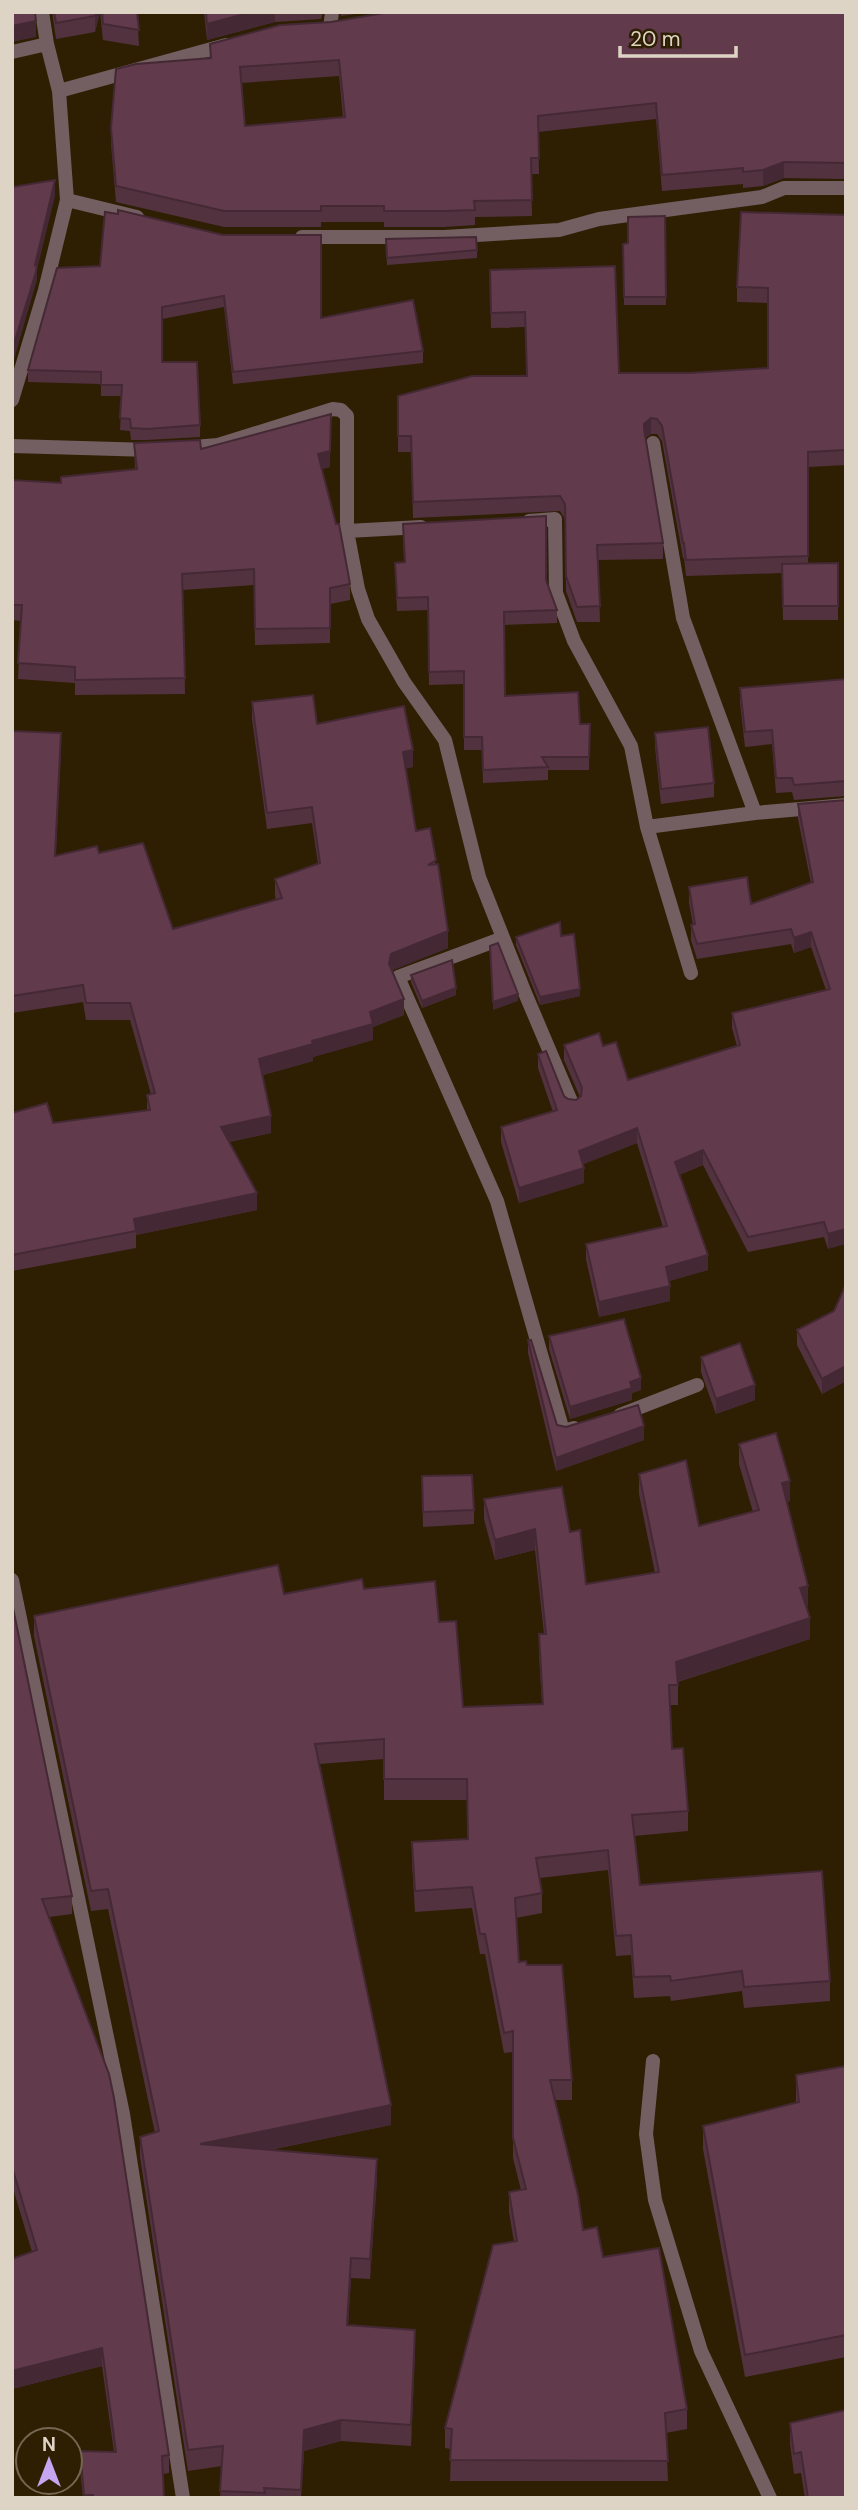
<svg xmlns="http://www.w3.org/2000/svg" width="858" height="2510" font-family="'DM Sans',sans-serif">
<rect width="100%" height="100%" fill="#2e1f03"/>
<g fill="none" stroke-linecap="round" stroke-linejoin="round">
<path stroke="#735e61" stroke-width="14" d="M 330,28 L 332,12
M 12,52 L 47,44
M 59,91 L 226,45
M 67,200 L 137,217
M 302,237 L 444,237 L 559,230 L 599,219 L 762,197 L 784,188 L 846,188
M 12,400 L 45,290 L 67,200 L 59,91 L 47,44 L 42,12
M 653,443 L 683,618 L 755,813 L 846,805
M 12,446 L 151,450
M 182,448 L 218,445 L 333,409 L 341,410 L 347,416 L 347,531 L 358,589 L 368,619 L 404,682 L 445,740 L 479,877 L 525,993 L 573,1106
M 529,521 L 555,519 L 556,593 L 574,641 L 631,746 L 647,827 L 755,813
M 347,531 L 421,527
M 647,827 L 691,973
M 503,938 L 398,977 L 497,1201 L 563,1431 L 574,1428
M 620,1415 L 697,1385
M 12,1580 L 123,2114 L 183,2498
M 653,2061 L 646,2134 L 655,2200 L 701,2351 L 770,2498"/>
</g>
<path fill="#533240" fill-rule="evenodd" d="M 52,12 L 100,12 L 95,32 L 56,39 Z
M 100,12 L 137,12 L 139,46 L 103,40 Z
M 204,12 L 323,12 L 321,19 L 275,22 L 207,40 Z
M 340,12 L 368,12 L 341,16 Z
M 846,12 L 846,179 L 784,178 L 763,186 L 743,188 L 743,184 L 662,191 L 656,119 L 538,132 L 539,174 L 531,174 L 532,216 L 475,217 L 475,225 L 444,227 L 384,227 L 384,222 L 321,222 L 321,227 L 224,227 L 116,202 L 111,144 L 111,128 L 210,58 L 210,44 L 331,22 ZM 339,76 L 343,117 L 245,126 L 241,83 Z
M 846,215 L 846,465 L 808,467 L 808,564 L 838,563 L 838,620 L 783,620 L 782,573 L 686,576 L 684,558 L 683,558 L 662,441 L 657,434 L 651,434 L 645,438 L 663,543 L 663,559 L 598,560 L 600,622 L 577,622 L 566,591 L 565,519 L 560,511 L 413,518 L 411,452 L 398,452 L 398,396 L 527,376 L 525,327 L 491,328 L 490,270 L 619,373 L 688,373 L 768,368 L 768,303 L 737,302 L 737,287 Z
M 665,216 L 666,305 L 624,305 L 623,244 L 628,243 Z
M 386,239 L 477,250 L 477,258 L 387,265 Z
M 100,266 L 321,318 L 423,351 L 423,363 L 233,384 L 224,307 L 162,319 L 162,362 L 200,425 L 200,437 L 147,440 L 131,440 L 130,431 L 120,430 L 122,396 L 101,396 L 101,384 L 28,382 L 28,370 Z
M 134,443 L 201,449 L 330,467 L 322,469 L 350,584 L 350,600 L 330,604 L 330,643 L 255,645 L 254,585 L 183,590 L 185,694 L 75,695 L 75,683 L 18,679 L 21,621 L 12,620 L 12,480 L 61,483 L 135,469 Z
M 403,524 L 546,580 L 557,610 L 557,623 L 504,625 L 505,696 L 580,724 L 590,724 L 589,770 L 548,770 L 548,780 L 483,783 L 482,750 L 464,750 L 464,684 L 429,685 L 428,610 L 397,611 L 395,563 L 404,562 Z
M 846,679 L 846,796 L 794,800 L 792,792 L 776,793 L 772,744 L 745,747 L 740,703 L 740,688 Z
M 252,702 L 317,724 L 413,767 L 406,768 L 416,831 L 436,864 L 448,948 L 392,970 L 404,1015 L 373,1027 L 373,1040 L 313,1057 L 313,1061 L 263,1075 L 271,1133 L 229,1142 L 257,1210 L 136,1235 L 136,1248 L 12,1271 L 12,1113 L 53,1123 L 147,1110 L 147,1095 L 151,1094 L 130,1020 L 86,1020 L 83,1002 L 12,1013 L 12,731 L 61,750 L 55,856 L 99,853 L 173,929 L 276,900 L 275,896 L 275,879 L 318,864 L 312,823 L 267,829 L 252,719 Z
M 655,733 L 714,783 L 714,797 L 661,804 L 655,747 Z
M 846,800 L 828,1249 L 824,1237 L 748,1252 L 703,1165 L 679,1175 L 708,1270 L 669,1281 L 670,1301 L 599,1317 L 586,1259 L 586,1244 L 663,1227 L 637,1143 L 583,1164 L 584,1183 L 519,1203 L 501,1142 L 501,1127 L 553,1112 L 538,1068 L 538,1054 L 564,1096 L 568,1099 L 576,1100 L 580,1097 L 564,1060 L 564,1045 L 603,1046 L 628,1080 L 737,1046 L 732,1028 L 732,1013 L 826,990 L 811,947 L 794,953 L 791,944 L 697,959 L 691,940 L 691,925 L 693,925 L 689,902 L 689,887 L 751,904 L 811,883 L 798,819 L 798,804 Z
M 561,936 L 580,996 L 540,1005 L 516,945 L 516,937 Z
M 411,975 L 456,995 L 422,1008 L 411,982 Z
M 846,1284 L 846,1381 L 822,1394 L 797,1345 L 797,1330 L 834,1311 Z
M 549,1336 L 641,1390 L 632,1393 L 632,1400 L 570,1419 L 549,1349 Z
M 528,1340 L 557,1425 L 644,1440 L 556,1471 L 528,1353 Z
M 701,1357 L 755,1400 L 716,1414 L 701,1372 Z
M 739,1444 L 790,1501 L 787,1502 L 808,1606 L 806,1607 L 810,1639 L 678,1682 L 678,1705 L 670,1705 L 672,1749 L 688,1811 L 688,1831 L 634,1836 L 640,1885 L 830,1981 L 830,2001 L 744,2008 L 742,1991 L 671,2001 L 670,1996 L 634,1998 L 631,1955 L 616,1956 L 608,1870 L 540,1878 L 542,1893 L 542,1913 L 516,1918 L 519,1962 L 527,1965 L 572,2080 L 572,2100 L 555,2100 L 583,2230 L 603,2257 L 687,2409 L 687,2429 L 666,2433 L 668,2481 L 450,2481 L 451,2449 L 445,2448 L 445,2428 L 514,2242 L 509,2212 L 509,2192 L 521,2190 L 513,2158 L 513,2052 L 504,2053 L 485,1954 L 480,1954 L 472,1908 L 415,1912 L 412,1863 L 412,1842 L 467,1839 L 467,1800 L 384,1800 L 384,1759 L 319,1764 L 391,2125 L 270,2150 L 377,2179 L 370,2279 L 351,2278 L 348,2325 L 415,2350 L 411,2446 L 341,2441 L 304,2451 L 301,2498 L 220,2498 L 222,2466 L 188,2471 L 140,2157 L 140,2137 L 155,2133 L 108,1909 L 91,1911 L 34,1636 L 34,1616 L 284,1594 L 364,1589 L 439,1622 L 463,1707 L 542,1704 L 539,1654 L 539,1634 L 544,1634 L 535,1550 L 495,1560 L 484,1519 L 484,1499 L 570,1532 L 586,1584 L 655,1573 L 639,1494 L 639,1474 L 699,1526 L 753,1512 L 739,1464 Z
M 422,1476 L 474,1510 L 474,1524 L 423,1527 Z
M 12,1603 L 72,1896 L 72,1914 L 49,1917 L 169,2455 L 169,2473 L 163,2474 L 164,2498 L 83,2498 L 80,2469 L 80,2451 L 114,2452 L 102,2366 L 12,2389 L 12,2259 L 32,2252 L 12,2185 Z
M 846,2066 L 846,2357 L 745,2377 L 703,2149 L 703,2126 L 796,2103 L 796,2075 Z
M 790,2423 L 846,2498 L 805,2498 L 801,2473 L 794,2474 L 790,2444 Z"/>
<path fill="#442934" d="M 96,12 L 100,12 L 95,32 L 95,16 Z
M 252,12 L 275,12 L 275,22 L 207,40 L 207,24 Z
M 36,21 L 36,37 L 12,42 L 12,26 Z
M 784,162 L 784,178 L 763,186 L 763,170 Z
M 55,180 L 55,196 L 37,270 L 37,280 L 12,366 L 12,350 L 35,265 Z
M 331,414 L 330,467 L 318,470 L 318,454 Z
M 651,418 L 651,434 L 644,439 L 644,424 Z
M 61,733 L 61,750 L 55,873 L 55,856 Z
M 413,750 L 413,767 L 403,769 L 403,752 Z
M 448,931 L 448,948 L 391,971 L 389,964 L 391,954 Z
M 811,932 L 811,947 L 794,953 L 794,938 Z
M 456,988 L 456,995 L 422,1008 L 422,1001 Z
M 580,989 L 580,996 L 540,1005 L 540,997 Z
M 518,994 L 518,1001 L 493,1010 L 493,1002 Z
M 404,999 L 404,1015 L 373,1027 L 373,1040 L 313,1057 L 313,1061 L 259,1076 L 259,1059 L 312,1041 L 370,1012 Z
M 271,1116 L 271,1133 L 221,1143 L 221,1127 Z
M 637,1128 L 637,1143 L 579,1166 L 579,1151 Z
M 703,1150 L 703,1165 L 675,1177 L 675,1162 Z
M 584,1168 L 584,1183 L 519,1203 L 519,1188 Z
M 257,1193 L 257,1210 L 136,1235 L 134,1219 Z
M 846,1229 L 846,1244 L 828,1249 L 828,1234 Z
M 708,1255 L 708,1270 L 666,1282 L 666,1267 Z
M 670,1286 L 670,1301 L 599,1317 L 599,1302 Z
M 846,1366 L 846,1381 L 822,1394 L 822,1379 Z
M 641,1378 L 641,1390 L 632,1393 L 632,1400 L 570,1419 L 570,1407 L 630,1382 Z
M 755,1385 L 755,1400 L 716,1414 L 716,1399 Z
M 644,1426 L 644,1440 L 556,1471 L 556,1458 Z
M 790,1481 L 790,1501 L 782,1503 L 782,1483 Z
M 535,1529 L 535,1550 L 495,1560 L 495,1540 Z
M 808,1586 L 808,1606 L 800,1608 L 800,1588 Z
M 810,1618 L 810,1639 L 676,1682 L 676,1662 Z
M 391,2105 L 391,2125 L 200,2164 L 200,2144 Z
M 377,2159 L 377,2179 L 370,2279 L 370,2259 Z
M 351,2258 L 351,2278 L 347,2345 L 347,2325 Z
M 415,2330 L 415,2350 L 411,2446 L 411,2425 Z
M 102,2348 L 102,2366 L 12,2389 L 12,2371 Z
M 341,2420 L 341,2441 L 304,2451 L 301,2498 L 304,2430 Z"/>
<path fill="#613a4b" stroke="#442934" stroke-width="2" fill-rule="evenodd" d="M 12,12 L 35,12 L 36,21 L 12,26 Z
M 54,12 L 96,12 L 95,16 L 56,23 Z
M 102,12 L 137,12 L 139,30 L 103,24 Z
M 206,12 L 252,12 L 207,24 Z
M 390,12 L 846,12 L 846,163 L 784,162 L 763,170 L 743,172 L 743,168 L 662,175 L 656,103 L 538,116 L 539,158 L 531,158 L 532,200 L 474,201 L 475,210 L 444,211 L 384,211 L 384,206 L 321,206 L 321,211 L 224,211 L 116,186 L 111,128 L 116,69 L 136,64 L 211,58 L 210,44 L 280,25 L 331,22 ZM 339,60 L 345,117 L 245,126 L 240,67 Z
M 55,180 L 35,265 L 37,264 L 36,272 L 12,350 L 12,187 Z
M 118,210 L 223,235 L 321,235 L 321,318 L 413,300 L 423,351 L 233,372 L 224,296 L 162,307 L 162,362 L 197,362 L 200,425 L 147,429 L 131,428 L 130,419 L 120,418 L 122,385 L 101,385 L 101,372 L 28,370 L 57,268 L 100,266 L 105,212 L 118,214 Z
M 741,212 L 846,215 L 846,450 L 808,452 L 808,556 L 686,560 L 684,543 L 683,543 L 662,426 L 657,419 L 651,418 L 644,424 L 644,429 L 663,543 L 597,545 L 600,606 L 577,607 L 566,576 L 565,504 L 560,496 L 413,502 L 411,436 L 398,436 L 398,396 L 472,376 L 527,376 L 525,312 L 491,313 L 490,270 L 615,266 L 619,373 L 688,373 L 768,368 L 768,288 L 737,287 Z
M 665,216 L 666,297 L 624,297 L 623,244 L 628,243 L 628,217 Z
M 476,237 L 477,250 L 387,258 L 386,239 Z
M 331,414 L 330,451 L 318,454 L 336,524 L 339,524 L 350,584 L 330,588 L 330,628 L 255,629 L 254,569 L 182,574 L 185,678 L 75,680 L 75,667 L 18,663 L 22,605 L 12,605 L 12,480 L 61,483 L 61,477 L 137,469 L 134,443 L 200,440 L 201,449 Z
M 546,516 L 546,580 L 557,610 L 504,612 L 505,696 L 578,692 L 580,724 L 590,724 L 589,757 L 542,757 L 548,767 L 483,770 L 482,737 L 464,737 L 464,671 L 429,672 L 428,597 L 397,598 L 395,563 L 405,562 L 403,524 Z
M 838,563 L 838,606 L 783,606 L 782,564 Z
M 846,679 L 846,781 L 794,785 L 792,778 L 776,778 L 772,730 L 745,732 L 740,688 Z
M 313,695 L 317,724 L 404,706 L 413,750 L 403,752 L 416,831 L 430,828 L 436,860 L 428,865 L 438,864 L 448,931 L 391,954 L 389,964 L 404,999 L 370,1012 L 373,1024 L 312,1041 L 313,1044 L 259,1059 L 271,1116 L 221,1127 L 257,1193 L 134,1219 L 136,1231 L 12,1255 L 12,1113 L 47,1103 L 53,1123 L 150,1110 L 147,1095 L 155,1093 L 130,1003 L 86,1003 L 83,985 L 12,996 L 12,731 L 61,733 L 55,856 L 97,846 L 99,853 L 143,843 L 173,929 L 282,898 L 275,879 L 320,863 L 312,807 L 267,813 L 252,702 Z
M 708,727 L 714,783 L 661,789 L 655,733 Z
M 846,800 L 846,1229 L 828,1234 L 824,1222 L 748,1237 L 703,1150 L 675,1162 L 708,1255 L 666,1267 L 670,1286 L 599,1302 L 586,1244 L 667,1226 L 637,1128 L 579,1151 L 584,1168 L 519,1188 L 501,1127 L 557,1110 L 538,1054 L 546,1051 L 564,1096 L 568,1099 L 576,1100 L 581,1096 L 582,1088 L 564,1045 L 599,1033 L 603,1046 L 616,1042 L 628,1080 L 740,1045 L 732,1013 L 830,989 L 811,932 L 794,938 L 791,929 L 697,944 L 691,925 L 695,924 L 689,887 L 747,877 L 751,904 L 813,882 L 798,804 Z
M 560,922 L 561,936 L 574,934 L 580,989 L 540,997 L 516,937 Z
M 498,943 L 518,994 L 493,1002 L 490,946 Z
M 452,960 L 456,988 L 422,1001 L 411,975 Z
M 846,1284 L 846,1366 L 822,1379 L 797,1330 L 834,1311 Z
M 624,1319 L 641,1378 L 630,1382 L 632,1388 L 570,1407 L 549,1336 Z
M 528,1340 L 531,1340 L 557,1425 L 566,1427 L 638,1405 L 644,1426 L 556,1458 Z
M 740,1343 L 755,1385 L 716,1399 L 701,1357 Z
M 776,1433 L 790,1481 L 782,1483 L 808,1586 L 800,1588 L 810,1618 L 676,1662 L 678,1685 L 669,1685 L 672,1749 L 683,1748 L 688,1811 L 632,1815 L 640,1885 L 822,1871 L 830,1981 L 744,1987 L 742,1971 L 671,1981 L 670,1976 L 634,1977 L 631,1935 L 616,1936 L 608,1850 L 536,1858 L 542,1893 L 515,1898 L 519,1962 L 526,1961 L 527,1965 L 562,1965 L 572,2080 L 550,2080 L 578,2195 L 583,2230 L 597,2227 L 603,2257 L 659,2248 L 687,2409 L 665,2413 L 668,2461 L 450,2460 L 452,2429 L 445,2428 L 493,2245 L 517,2241 L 509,2192 L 526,2189 L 513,2138 L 513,2031 L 504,2033 L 485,1934 L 480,1934 L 472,1887 L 415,1891 L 412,1842 L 468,1839 L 467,1779 L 384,1779 L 384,1739 L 315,1744 L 391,2105 L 200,2144 L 377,2159 L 370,2259 L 351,2258 L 347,2325 L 415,2330 L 411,2425 L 341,2420 L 304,2430 L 301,2490 L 264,2488 L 265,2493 L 220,2491 L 223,2446 L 188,2450 L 140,2137 L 159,2131 L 108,1889 L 91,1891 L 34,1616 L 278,1565 L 284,1594 L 362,1579 L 364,1589 L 435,1581 L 439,1622 L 456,1621 L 463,1707 L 543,1704 L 539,1634 L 546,1634 L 535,1529 L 495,1540 L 484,1499 L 562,1487 L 570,1532 L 580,1530 L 586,1584 L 659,1572 L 639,1474 L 686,1460 L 699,1526 L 759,1510 L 739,1444 Z
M 472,1475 L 474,1510 L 423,1512 L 422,1476 Z
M 12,1603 L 72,1896 L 42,1899 L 109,2074 L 114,2098 L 169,2455 L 162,2456 L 164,2498 L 93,2498 L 93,2495 L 84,2495 L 80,2451 L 116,2452 L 102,2348 L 12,2371 L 12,2259 L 37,2250 L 12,2167 Z
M 846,2066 L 846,2335 L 745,2355 L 703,2126 L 799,2102 L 796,2075 Z
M 846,2410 L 846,2498 L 808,2498 L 801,2452 L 794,2454 L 790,2423 Z"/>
<rect width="858" height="2510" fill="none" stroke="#ded4c5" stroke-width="28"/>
<g transform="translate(49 2461)"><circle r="33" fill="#2e1f03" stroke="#746751" stroke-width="2"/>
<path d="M0-5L12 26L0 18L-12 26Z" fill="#c6a6f0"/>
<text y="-10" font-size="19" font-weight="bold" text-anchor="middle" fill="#ded4c5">N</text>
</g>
<path d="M620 46v10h116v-10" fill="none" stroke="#ded4c5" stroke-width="3.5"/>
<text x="630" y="46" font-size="21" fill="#ded4c5" stroke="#2e1f03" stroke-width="5" paint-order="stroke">20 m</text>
</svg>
